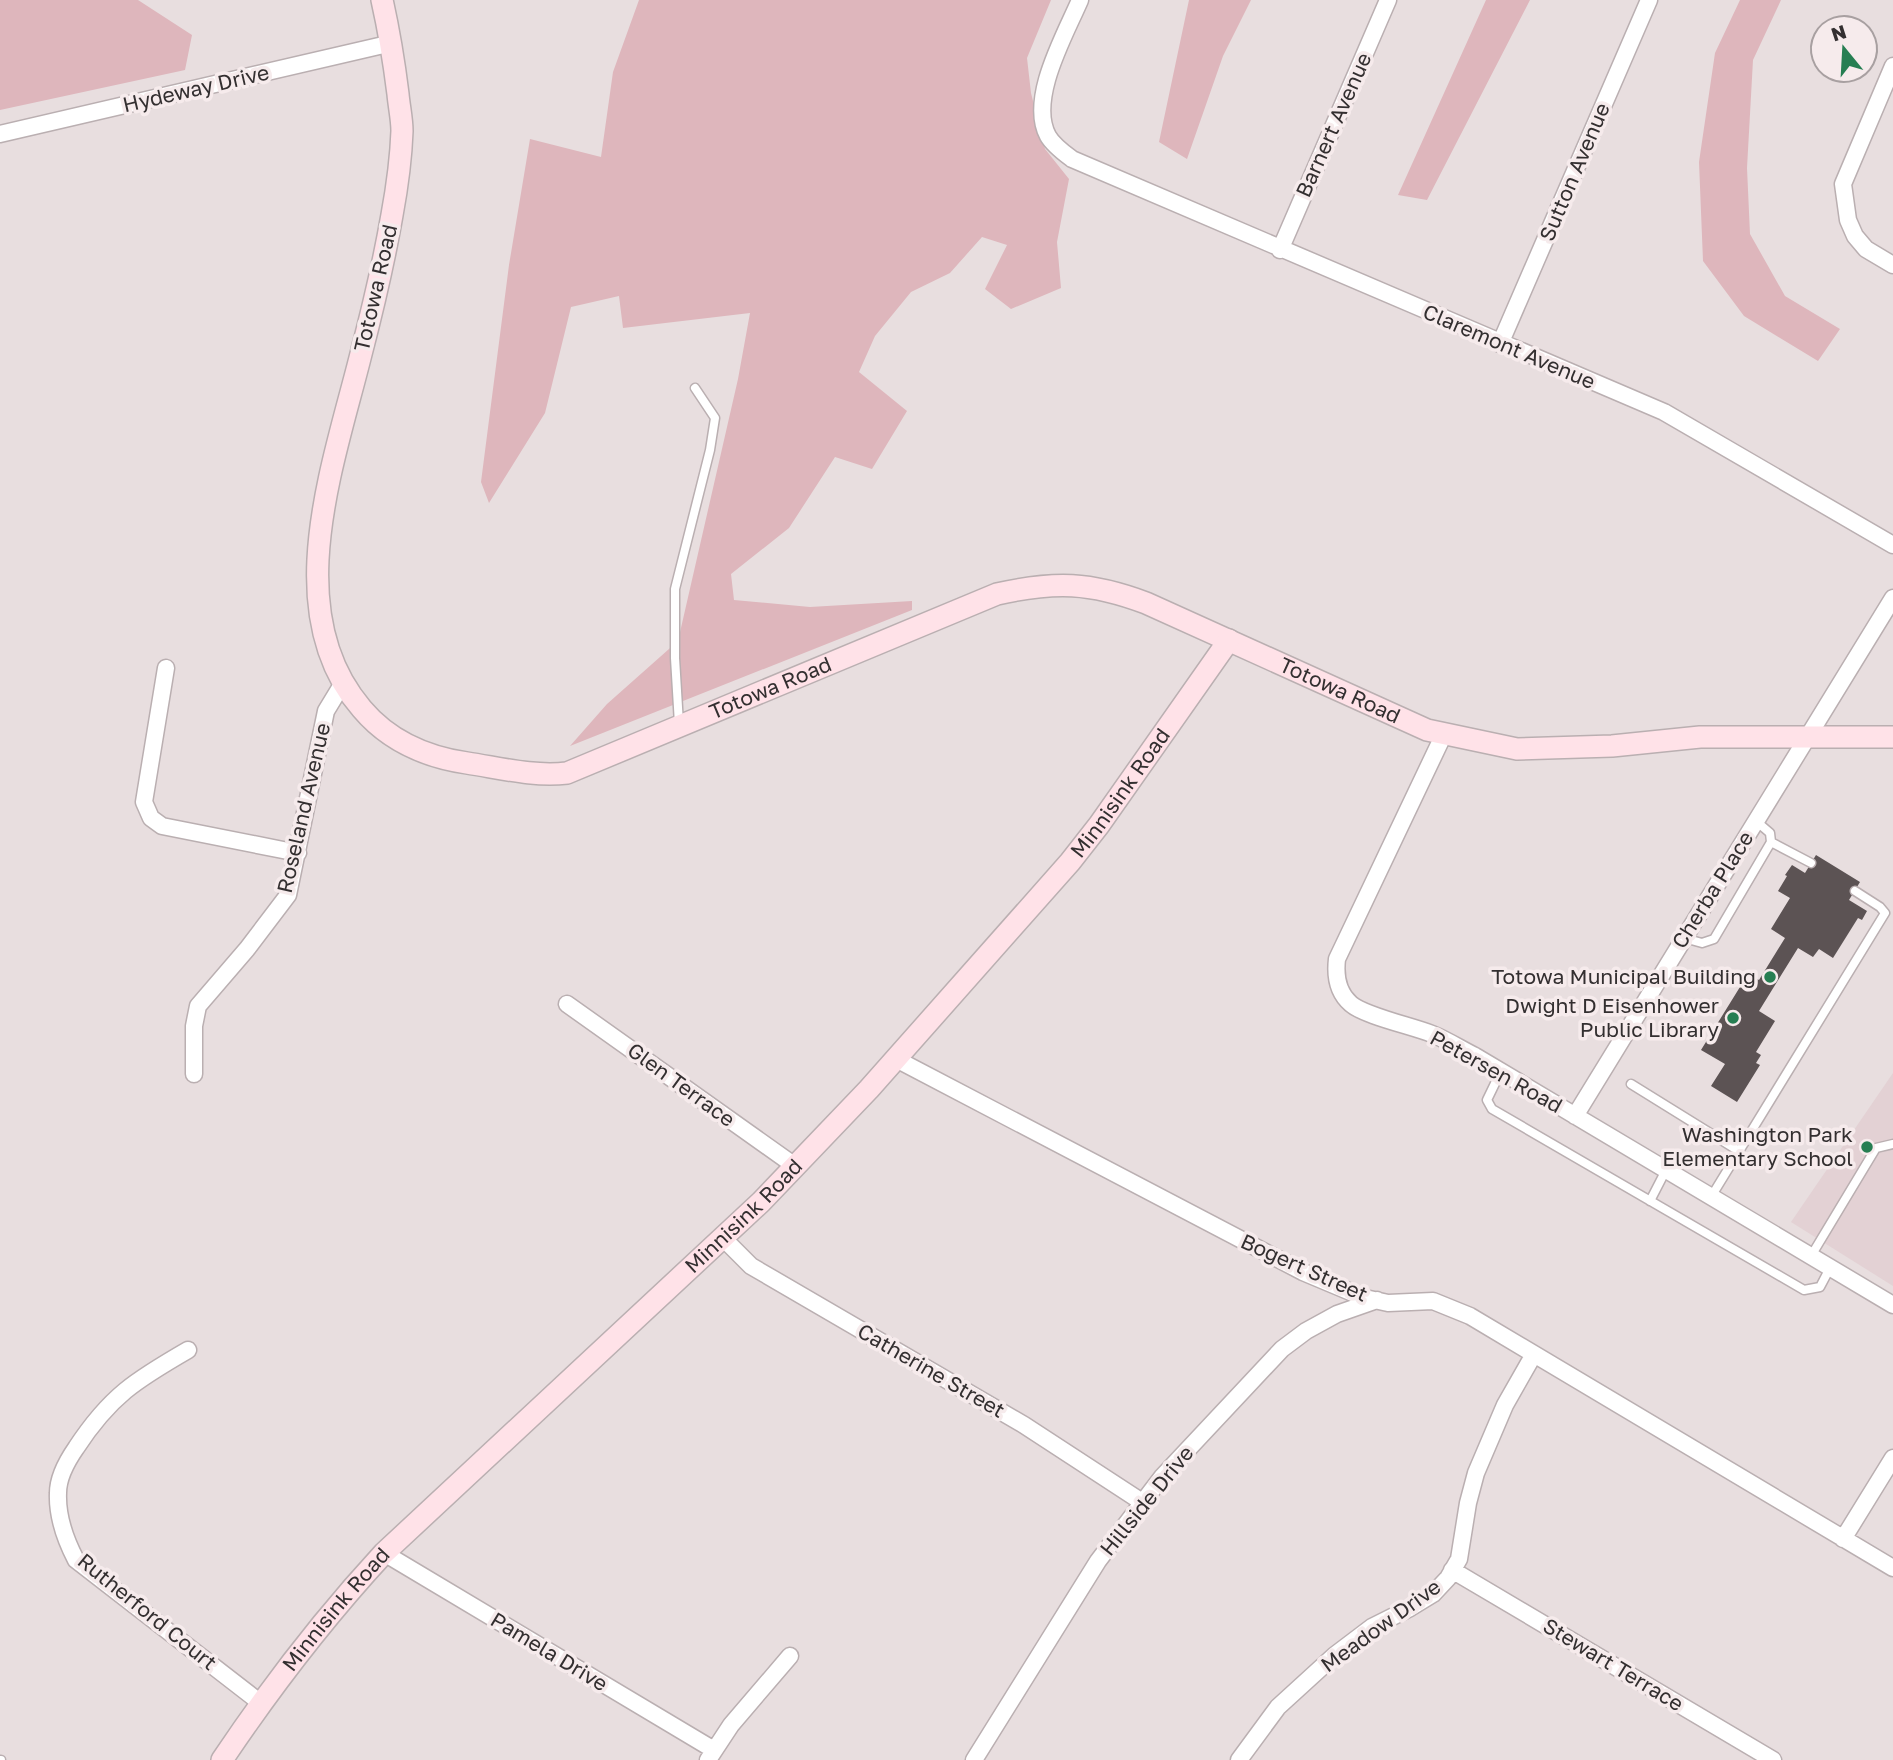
<svg xmlns="http://www.w3.org/2000/svg" width="1893" height="1760" font-family="'Golos Text',sans-serif">
<rect width="100%" height="100%" fill="#e8dedf"/>
<path fill="#e3d1d4" d="M 1893,1073 L 1893,1286 L 1791,1222 Z"/>
<path fill="#deb6bc" d="M 0,0 L 138,0 L 192,35 L 185,70 L 0,110 Z
M 639,0 L 1051,0 L 1027,58 L 1031,93 L 1045,149 L 1069,179 L 1057,242 L 1061,288 L 1011,309 L 985,289 L 1007,245 L 982,237 L 950,273 L 911,292 L 875,336 L 859,372 L 907,411 L 872,469 L 835,457 L 789,528 L 731,574 L 734,600 L 810,607 L 912,601 L 912,610 L 570,746 L 607,704 L 678,641 L 738,379 L 750,313 L 623,328 L 619,296 L 571,307 L 545,413 L 489,503 L 481,482 L 509,265 L 530,139 L 601,157 L 613,72 Z
M 1189,0 L 1251,0 L 1223,56 L 1187,159 L 1159,142 Z
M 1486,0 L 1530,0 L 1427,200 L 1398,195 Z
M 1740,0 L 1781,0 L 1753,60 L 1747,168 L 1750,234 L 1785,296 L 1840,329 L 1818,361 L 1744,316 L 1703,261 L 1699,162 L 1715,53 Z"/>
<path fill="#5c5354" d="M 1816,855 L 1860,882 L 1849,900 L 1867,911 L 1862,920 L 1858,918 L 1833,958 L 1819,949 L 1813,957 L 1798,948 L 1759,1011 L 1775,1021 L 1756,1052 L 1761,1055 L 1756,1063 L 1760,1065 L 1737,1102 L 1711,1086 L 1725,1064 L 1701,1050 L 1748,974 L 1759,980 L 1785,938 L 1771,929 L 1790,898 L 1778,891 L 1787,876 L 1785,875 L 1792,865 L 1805,873 Z"/>
<g fill="none" stroke-linecap="round" stroke-linejoin="round">
<defs>
<path id="lane" d="M 679,724 L 675,658 L 675,589 L 710,450 L 715,418 L 695,388
M 1771,842 L 1811,863
M 1684,938 L 1702,943 L 1714,939 L 1771,842 L 1770,833 L 1756,821
M 1501,1071 L 1487,1100 L 1492,1109 L 1804,1290 L 1820,1287 L 1830,1268
M 1631,1084 L 1739,1151
M 1711,1197 L 1885,913 L 1880,907 L 1855,891
M 1650,1201 L 1666,1170
M 1811,1256 L 1876,1148 L 1893,1144
M 0,1760 L 1,1760"/>
<path id="street" d="M 1080,0 C 1065,35 1028,99 1048,136 C 1053,145 1064,153 1072,159 L 1664,412 L 1893,545
M 1893,66 L 1843,184 L 1848,220 L 1855,236 L 1866,249 L 1893,265
M 0,134 L 392,43
M 1280,250 L 1388,0
M 1500,344 L 1649,0
M 166,668 L 144,802 L 151,818 L 162,826 L 298,853
M 1444,734 L 1337,959 C 1335,976 1337,992 1351,1004 C 1365,1016 1412,1026 1432,1034 C 1447,1040 1461,1049 1475,1056 L 1893,1305
M 567,1004 L 795,1166
M 896,1059 L 1303,1272 L 1365,1298 L 1388,1303 L 1433,1301 L 1470,1316 L 1893,1568
M 194,1074 L 194,1026 L 198,1006 L 247,949 L 288,895 L 326,711 L 343,683
M 1575,1116 L 1893,598
M 723,1238 L 751,1266 L 1024,1425 L 1142,1502
M 188,1350 C 136,1380 110,1396 76,1448 C 67,1461 58,1477 58,1493 C 57,1517 65,1539 76,1560 L 262,1704
M 1843,1539 L 1893,1458
M 384,1553 L 714,1750
M 1452,1570 L 1773,1760
M 708,1760 L 731,1725 L 790,1656
M 974,1760 L 1098,1561 L 1162,1477 L 1282,1349 L 1306,1331 L 1337,1314 L 1377,1300
M 1239,1760 L 1278,1707 L 1335,1655 L 1372,1627 L 1410,1608 L 1433,1594 L 1448,1578 L 1459,1559 L 1468,1503 L 1476,1473 L 1505,1405 L 1534,1354"/>
<g id="secondary">
<path id="s1" d="M 382,0 C 389,31 394,62 398,94 C 399,106 402,119 402,131 C 401,158 397,188 392,215 C 384,261 373,308 361,354 C 334,463 278,612 362,709 C 389,741 426,757 467,763 C 500,768 534,777 567,773 L 997,594 C 1055,581 1090,582 1146,603 L 1427,730 L 1517,749 L 1612,746 L 1700,737 L 1893,737"/>
<path id="s2" d="M 222,1760 C 271,1687 324,1618 384,1553 L 761,1202 L 869,1089 L 1070,862 L 1099,825 L 1229,640"/>
</g>
</defs>
<use href="#lane" stroke="#baafb1" stroke-width="11"/>
<use href="#street" stroke="#baafb1" stroke-width="19"/>
<use href="#secondary" stroke="#baafb1" stroke-width="24"/>
<use href="#lane" stroke="#fff" stroke-width="8"/>
<use href="#street" stroke="#fff" stroke-width="16"/>
<use href="#secondary" stroke="#ffe2e8" stroke-width="21"/>
</g>
<g fill="#267e52" stroke="#f6ebec" stroke-width="2.5">
<circle cx="1770" cy="977" r="7"/>
<circle cx="1733" cy="1018" r="7"/>
<circle cx="1867" cy="1147" r="7"/>
</g>
<g text-anchor="middle" stroke-width="7" stroke-linejoin="round" paint-order="stroke">
<g font-size="21" fill="#332f30" stroke="#f6ebec">
<text transform="translate(196 89) rotate(-13)" y="7">Hydeway Drive</text>
<text transform="translate(1334 125) rotate(-66)" y="7">Barnert Avenue</text>
<text transform="translate(1575 172) rotate(-67)" y="7">Sutton Avenue</text>
<text transform="translate(376 288) rotate(-77)" y="7">Totowa Road</text>
<text transform="translate(1509 347) rotate(23)" y="7">Claremont Avenue</text>
<text dy="7" stroke="none"><textPath href="#s1" startOffset="1172">Totowa Road</textPath></text>
<text dy="7" stroke="none"><textPath href="#s1" startOffset="1782">Totowa Road</textPath></text>
<text dy="7" stroke="none"><textPath href="#s2" startOffset="1323">Minnisink Road</textPath></text>
<text transform="translate(304 808) rotate(-77)" y="7">Roseland Avenue</text>
<text transform="translate(1713 890) rotate(-58)" y="7">Cherba Place</text>
<text transform="translate(1496 1072) rotate(29)" y="7">Petersen Road</text>
<text transform="translate(681 1085) rotate(36)" y="7">Glen Terrace</text>
<text dy="7" stroke="none"><textPath href="#s2" startOffset="756">Minnisink Road</textPath></text>
<text transform="translate(1304 1268) rotate(24)" y="7">Bogert Street</text>
<text transform="translate(931 1371) rotate(30)" y="7">Catherine Street</text>
<text transform="translate(1147 1501) rotate(-51)" y="7">Hillside Drive</text>
<text dy="7" stroke="none"><textPath href="#s2" startOffset="189">Minnisink Road</textPath></text>
<text transform="translate(147 1612) rotate(39)" y="7">Rutherford Court</text>
<text transform="translate(1381 1626) rotate(-36)" y="7">Meadow Drive</text>
<text transform="translate(549 1652) rotate(31)" y="7">Pamela Drive</text>
<text transform="translate(1613 1665) rotate(31)" y="7">Stewart Terrace</text>
</g>
<g font-size="21" fill="#332f30" stroke="#f6ebec" text-anchor="end">
<text x="1756" y="984">Totowa Municipal Building</text>
<text x="1719" y="1013">Dwight D Eisenhower<tspan x="1719" dy="24">Public Library</tspan></text>
<text x="1853" y="1142">Washington Park<tspan x="1853" dy="24">Elementary School</tspan></text>
</g>
</g>
<g transform="translate(1844 49) rotate(342)"><circle r="33" fill="#f6ebec" stroke="#a8a0a1" stroke-width="2"/>
<path d="M0-5L12 26L0 18L-12 26Z" fill="#267e52"/>
<text y="-10" font-size="19" font-weight="bold" text-anchor="middle" fill="#332f30">N</text>
</g>
</svg>
